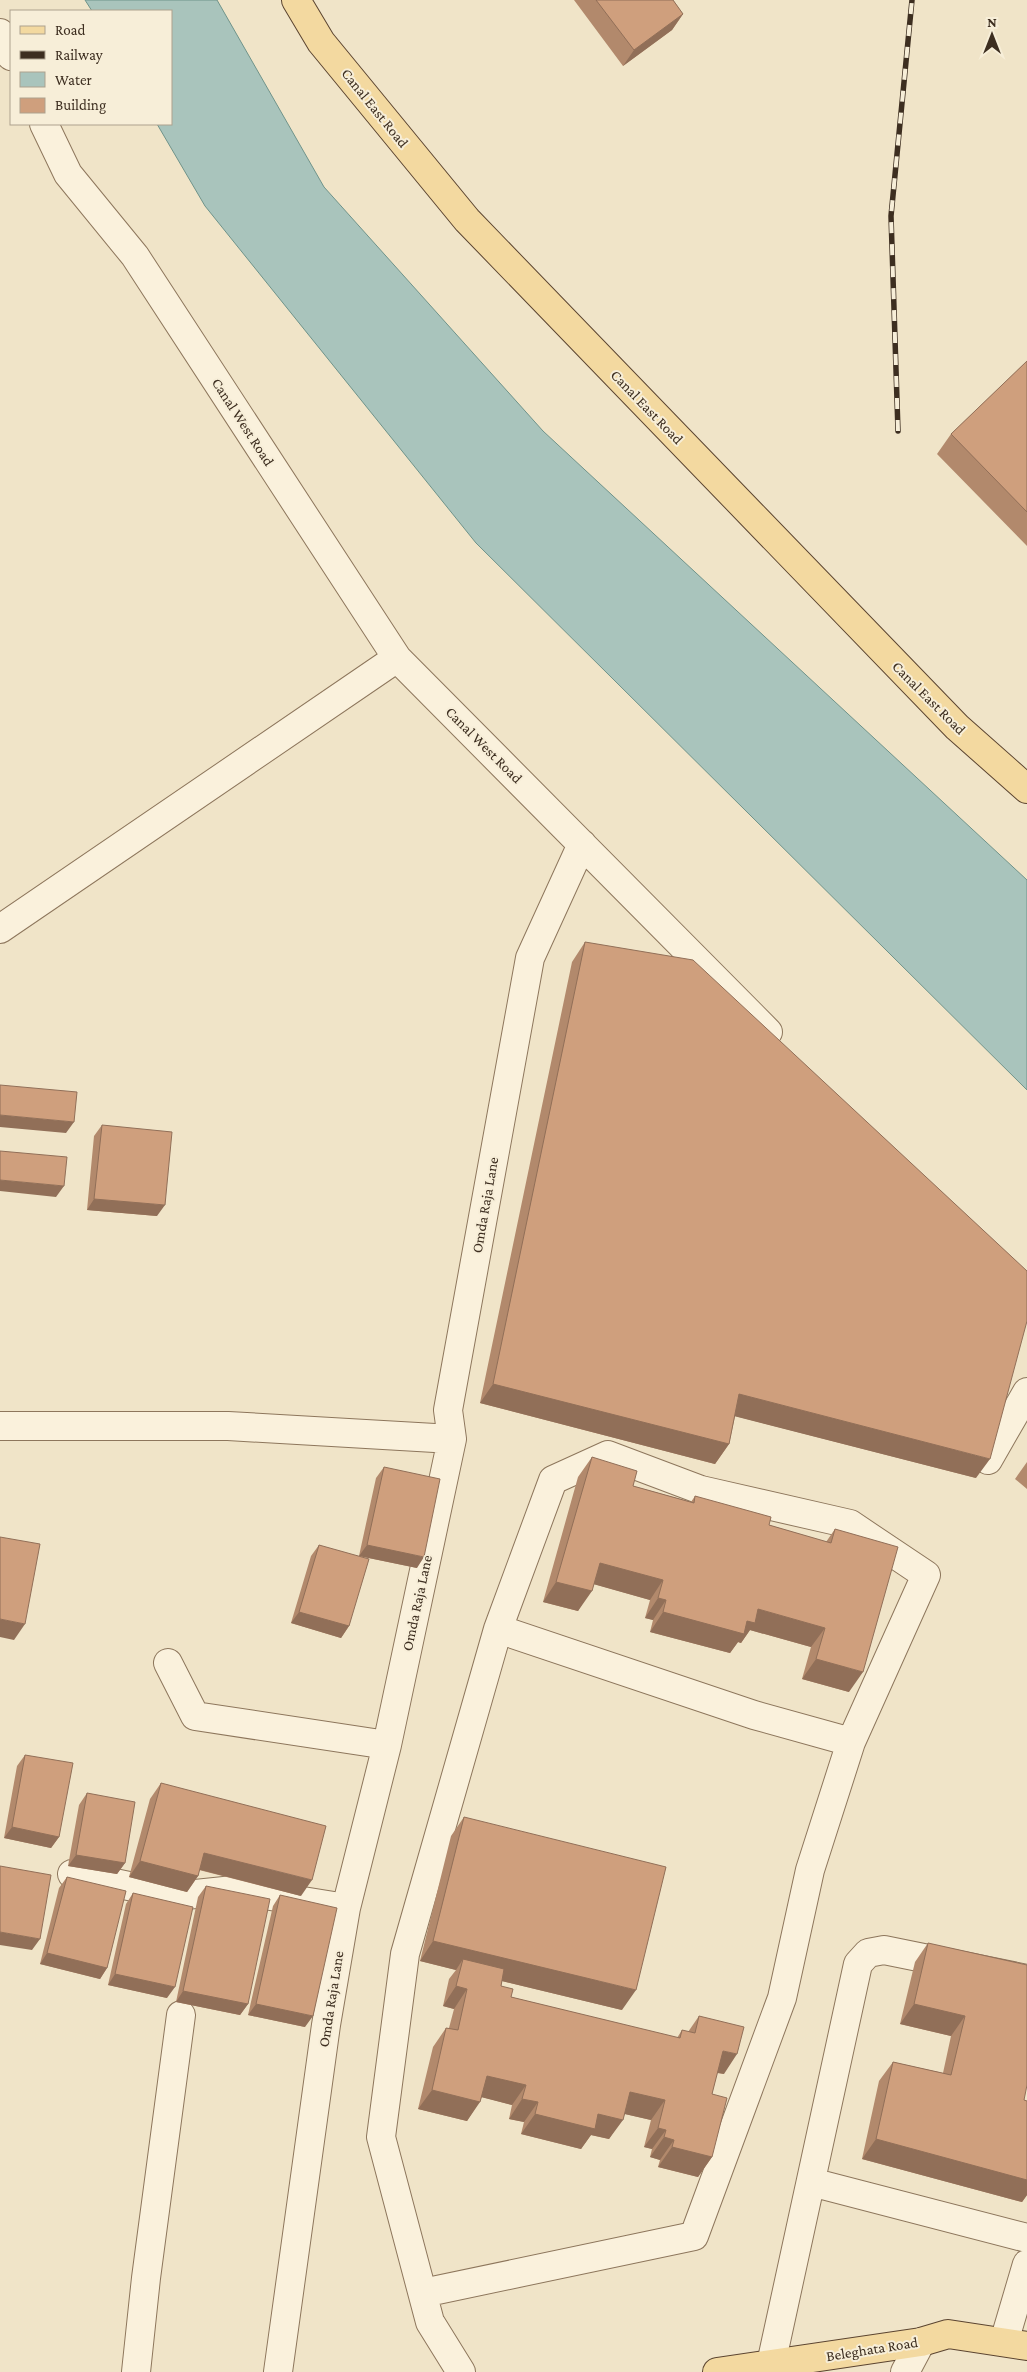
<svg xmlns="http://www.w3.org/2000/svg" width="1027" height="2372" font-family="'Crimson Pro',serif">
<rect width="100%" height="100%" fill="#f0e4c8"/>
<path fill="#a9c4bc" stroke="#6f938a" d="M 85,0 L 217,0 L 324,187 L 543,431 L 1027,880 L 1027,1090 L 476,543 L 205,206 L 157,124 L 171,124 L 171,11 L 92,11 Z"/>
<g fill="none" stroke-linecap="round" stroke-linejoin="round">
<defs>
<path id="minor" d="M 0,33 L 11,56
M 44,124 L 68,174 L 135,256 L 397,658 L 768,1032
M 0,929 L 397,658
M 0,1426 L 228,1426 L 452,1439
M 988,1460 L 1027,1392
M 498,1629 L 754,1715 L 851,1742
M 168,1663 L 195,1716 L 387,1745
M 72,1874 L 176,1896 L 234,1890 L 346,1908
M 811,2182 L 1027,2238
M 423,2293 L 694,2236 L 782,1998 L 810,1870 L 851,1742 L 926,1575 L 850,1524 L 701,1490 L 608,1455 L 553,1480 L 498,1629 L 405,1954 L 381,2137 L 430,2322 L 461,2372
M 1004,2342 L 1027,2264
M 771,2364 L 858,1964 L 868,1953 L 884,1950 L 1027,1979
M 136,2372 L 146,2278 L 181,2015
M 278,2372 L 326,2025 L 346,1908 L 387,1745 L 452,1439 L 448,1410 L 530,958 L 582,844
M 905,2372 L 921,2342"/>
<path id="major" d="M 296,0 L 321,42 L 467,220 L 957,727 L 1027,789
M 717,2372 L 921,2342 L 948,2334 L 1027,2346"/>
</defs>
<use href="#minor" stroke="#8d765c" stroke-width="30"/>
<use href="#major" stroke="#5b4430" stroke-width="30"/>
<use href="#minor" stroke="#faf1dc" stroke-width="28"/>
<use href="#major" stroke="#f3d9a0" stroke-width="28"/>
<defs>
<path id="rail" d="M 898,431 L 891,216 L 912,0"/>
</defs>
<use href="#rail" stroke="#3d2e20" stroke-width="5.5"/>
<use href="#rail" stroke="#f7eed8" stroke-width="4" stroke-dasharray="11" stroke-linecap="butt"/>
</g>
<path fill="#b2896c" d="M 574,0 L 673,0 L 683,14 L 672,30 L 623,66 Z
M 1027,361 L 1027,546 L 937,454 L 951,434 Z
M 585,942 L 976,1478 L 735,1416 L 729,1444 L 715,1464 L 480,1403 L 572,962 Z
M 102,1125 L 157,1216 L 87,1210 L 94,1136 Z
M 592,1457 L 633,1486 L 691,1502 L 695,1496 L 769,1525 L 826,1542 L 835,1529 L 849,1692 L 802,1679 L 811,1647 L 750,1630 L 741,1643 L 738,1642 L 730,1653 L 650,1632 L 653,1620 L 645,1618 L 650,1600 L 594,1584 L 578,1611 L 543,1602 L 578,1477 Z
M 1027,1462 L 1027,1489 L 1015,1479 Z
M 384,1467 L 417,1568 L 359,1556 L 376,1478 Z
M 319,1545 L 349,1626 L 341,1638 L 291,1623 L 311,1556 Z
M 25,1755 L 59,1837 L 51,1848 L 4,1838 L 17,1766 Z
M 161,1783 L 301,1896 L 199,1870 L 198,1876 L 187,1892 L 129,1877 L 150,1799 Z
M 87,1793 L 125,1863 L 117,1874 L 68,1866 L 79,1805 Z
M 464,1817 L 622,2010 L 502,1981 L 501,1986 L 511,1997 L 677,2038 L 682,2030 L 688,2032 L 699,2016 L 724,2074 L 717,2073 L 712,2094 L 712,2157 L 698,2177 L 658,2167 L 660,2160 L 650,2157 L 652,2149 L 644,2147 L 651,2120 L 625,2114 L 609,2139 L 591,2135 L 581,2149 L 521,2134 L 524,2122 L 509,2119 L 512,2105 L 482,2097 L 467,2121 L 418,2109 L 433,2047 L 446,2028 L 449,2028 L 454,2009 L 443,2006 L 449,1979 L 456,1970 L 420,1961 L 451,1836 Z
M 67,1877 L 107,1968 L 100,1979 L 40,1964 L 59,1888 Z
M 206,1886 L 248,2004 L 240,2015 L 176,2002 L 198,1897 Z
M 133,1893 L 167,1998 L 108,1985 L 126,1904 Z
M 280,1895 L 305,2027 L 248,2015 L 273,1906 Z
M 928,1943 L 1024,2100 L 1027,2101 L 1027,2195 L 1022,2202 L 862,2159 L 879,2081 L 893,2062 L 943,2073 L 951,2036 L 900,2024 L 915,1962 Z"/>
<path fill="#916f58" d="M 683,14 L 672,30 L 623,66 L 634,50 Z
M 0,1115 L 74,1122 L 66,1133 L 0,1127 Z
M 0,1180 L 64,1186 L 56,1197 L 0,1191 Z
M 94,1199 L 165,1205 L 157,1216 L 87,1210 Z
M 493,1384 L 729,1444 L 715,1464 L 480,1403 Z
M 739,1394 L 990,1459 L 976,1478 L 726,1414 Z
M 367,1545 L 424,1557 L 417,1568 L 359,1556 Z
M 600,1563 L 663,1580 L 650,1600 L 586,1582 Z
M 556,1582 L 592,1591 L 578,1611 L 543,1602 Z
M 658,1598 L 666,1600 L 653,1620 L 645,1618 Z
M 758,1609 L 825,1628 L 811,1647 L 750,1630 L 741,1643 L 738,1642 L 730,1653 L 650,1632 L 663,1612 L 747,1621 Z
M 299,1612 L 349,1626 L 341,1638 L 291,1623 Z
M 0,1619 L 25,1624 L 14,1640 L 0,1637 Z
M 816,1659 L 863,1672 L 849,1692 L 802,1679 Z
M 12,1827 L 59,1837 L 51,1848 L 4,1838 Z
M 204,1853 L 312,1880 L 301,1896 L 193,1868 Z
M 76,1855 L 125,1863 L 117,1874 L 68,1866 Z
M 140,1861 L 198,1876 L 187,1892 L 129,1877 Z
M 0,1932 L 40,1939 L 32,1950 L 0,1945 Z
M 433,1941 L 636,1990 L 622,2010 L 460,1971 L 463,1959 L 456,1970 L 420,1961 Z
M 47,1953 L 107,1968 L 100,1979 L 40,1964 Z
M 115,1974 L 175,1987 L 167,1998 L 108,1985 Z
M 456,1986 L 467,1989 L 454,2009 L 443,2006 Z
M 183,1991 L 248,2004 L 240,2015 L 176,2002 Z
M 256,2004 L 313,2016 L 305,2027 L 248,2015 Z
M 914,2004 L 965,2016 L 951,2036 L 900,2024 Z
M 723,2051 L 737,2054 L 724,2074 L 709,2071 Z
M 487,2076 L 526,2085 L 512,2105 L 473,2095 Z
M 432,2090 L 480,2102 L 467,2121 L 418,2109 Z
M 630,2092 L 665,2100 L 651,2120 L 616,2112 Z
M 522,2099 L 538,2102 L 524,2122 L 509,2119 Z
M 535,2114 L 598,2114 L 623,2120 L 609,2139 L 591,2135 L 581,2149 L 521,2134 Z
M 658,2128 L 666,2130 L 652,2149 L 644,2147 Z
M 664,2137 L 674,2140 L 660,2160 L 650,2157 Z
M 876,2139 L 1027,2180 L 1027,2195 L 1022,2202 L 862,2159 Z
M 672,2147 L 712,2157 L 698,2177 L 658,2167 Z"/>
<path fill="#cf9f7d" stroke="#916f58" d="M 596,0 L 673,0 L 683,14 L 634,50 Z
M 1027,361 L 1027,512 L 951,434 Z
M 585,942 L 693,960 L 1027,1271 L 1027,1321 L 990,1459 L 739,1394 L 729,1444 L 493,1384 Z
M 0,1085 L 77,1092 L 74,1122 L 0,1115 Z
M 102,1125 L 172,1132 L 165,1205 L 94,1199 Z
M 0,1151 L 67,1157 L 64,1186 L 0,1180 Z
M 592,1457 L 637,1471 L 633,1486 L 694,1503 L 695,1496 L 771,1517 L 769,1525 L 831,1543 L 835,1529 L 898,1547 L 863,1672 L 816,1659 L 825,1628 L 758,1609 L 755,1623 L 747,1621 L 744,1634 L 663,1612 L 666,1600 L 658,1598 L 663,1580 L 600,1563 L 592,1591 L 556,1582 Z
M 384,1467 L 440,1479 L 424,1557 L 367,1545 Z
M 0,1537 L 40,1544 L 25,1624 L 0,1619 Z
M 319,1545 L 369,1559 L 349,1626 L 299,1612 Z
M 25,1755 L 73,1763 L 59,1837 L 12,1827 Z
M 161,1783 L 326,1826 L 312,1880 L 204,1853 L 198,1876 L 140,1861 Z
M 87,1793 L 135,1802 L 125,1863 L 76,1855 Z
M 464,1817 L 666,1867 L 636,1990 L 433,1941 Z
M 0,1866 L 51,1875 L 40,1939 L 0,1932 Z
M 67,1877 L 126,1891 L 107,1968 L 47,1953 Z
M 206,1886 L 270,1899 L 248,2004 L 183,1991 Z
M 133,1893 L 193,1907 L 175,1987 L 115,1974 Z
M 280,1895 L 337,1908 L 313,2016 L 256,2004 Z
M 928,1943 L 1027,1965 L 1027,2085 L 1024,2100 L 1027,2101 L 1027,2180 L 876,2139 L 893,2062 L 951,2075 L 965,2016 L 914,2004 Z
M 463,1959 L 504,1969 L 501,1986 L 513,1989 L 511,1997 L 680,2038 L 682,2030 L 695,2033 L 699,2016 L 744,2027 L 737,2054 L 723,2051 L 712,2094 L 727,2098 L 712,2157 L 672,2147 L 674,2140 L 664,2137 L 666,2130 L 658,2128 L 665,2100 L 630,2092 L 623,2120 L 598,2114 L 595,2129 L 535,2114 L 538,2102 L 522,2099 L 526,2085 L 487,2076 L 480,2102 L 432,2090 L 446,2028 L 458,2030 L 467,1989 L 456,1986 Z"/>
<g text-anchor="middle" stroke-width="4" stroke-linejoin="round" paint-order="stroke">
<g font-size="15" fill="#3d2e20" stroke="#f7eed8">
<text transform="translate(375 108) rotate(51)" y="5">Canal East Road</text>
<text transform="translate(647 407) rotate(46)" y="5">Canal East Road</text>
<text transform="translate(243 422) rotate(57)" y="5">Canal West Road</text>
<text transform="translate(929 698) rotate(45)" y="5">Canal East Road</text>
<text transform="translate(484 745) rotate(45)" y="5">Canal West Road</text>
<text transform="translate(485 1205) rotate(-80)" y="5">Omda Raja Lane</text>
<text transform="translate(417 1603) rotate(-78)" y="5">Omda Raja Lane</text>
<text transform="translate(331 1999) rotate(-81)" y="5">Omda Raja Lane</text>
<text transform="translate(872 2349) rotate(-9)" y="5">Beleghata Road</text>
</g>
</g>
<rect x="10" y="10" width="162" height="115" fill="#f7eed8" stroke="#ada18e"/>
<rect x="20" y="26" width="25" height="8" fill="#f3d9a0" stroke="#ada18e"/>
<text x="55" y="35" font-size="15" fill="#3d2e20">Road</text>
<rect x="20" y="51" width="25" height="8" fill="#3d2e20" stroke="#ada18e"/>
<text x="55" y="60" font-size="15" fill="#3d2e20">Railway</text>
<rect x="20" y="72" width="25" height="15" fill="#a9c4bc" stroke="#ada18e"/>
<text x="55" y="85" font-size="15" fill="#3d2e20">Water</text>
<rect x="20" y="98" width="25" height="15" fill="#cf9f7d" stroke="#ada18e"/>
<text x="55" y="110" font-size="15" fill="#3d2e20">Building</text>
<g transform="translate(992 35)" stroke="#f7eed8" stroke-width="4" paint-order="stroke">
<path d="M0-4L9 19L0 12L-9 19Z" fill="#3d2e20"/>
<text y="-8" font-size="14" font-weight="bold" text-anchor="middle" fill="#3d2e20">N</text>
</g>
</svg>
